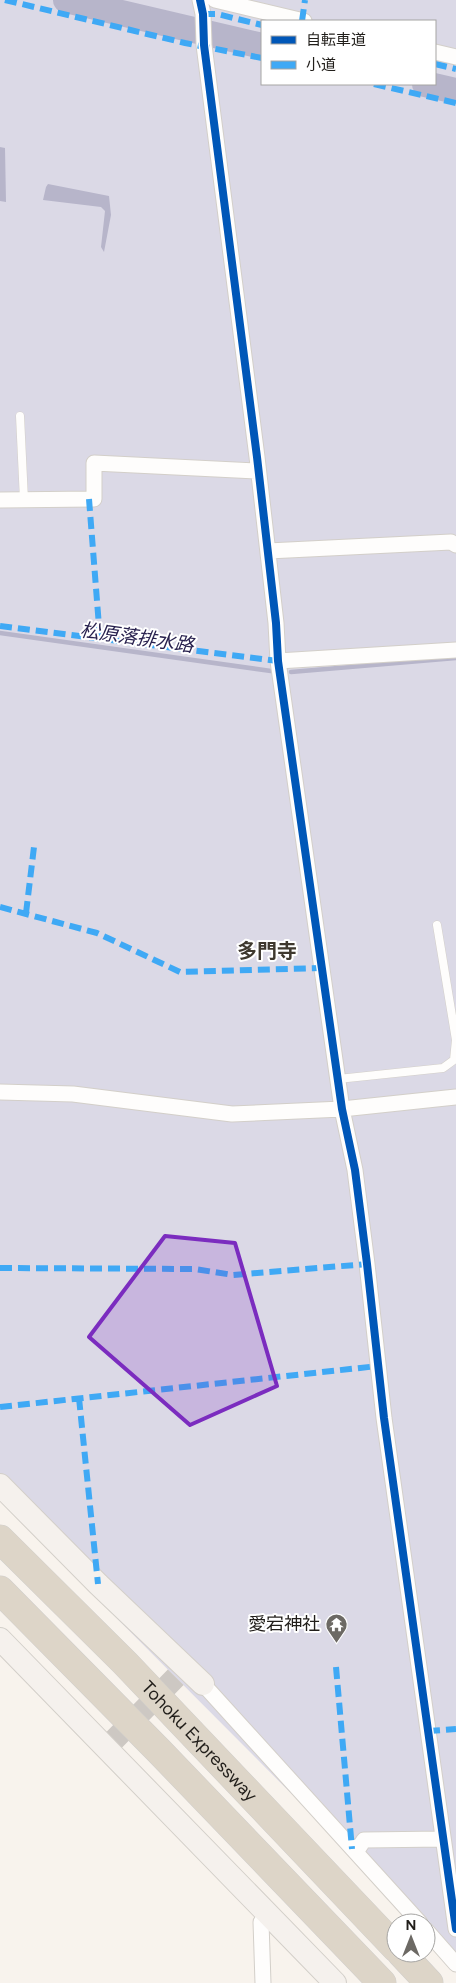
<svg xmlns="http://www.w3.org/2000/svg" width="456" height="1983" font-family="Figtree,'Noto Sans JP',sans-serif">
<rect width="100%" height="100%" fill="#f8f3ed"/>
<path fill="#dbd9e6" fill-rule="evenodd" d="M 0,0 L 456,0 L 456,1959 L 0,1501 ZM 262,21 L 435,21 L 435,84 L 262,84 Z"/>
<path fill="#b7b5ca" d="M 0,147 L 5,148 L 6,202 L 0,201 Z
M 48,184 L 109,196 L 111,215 L 104,252 L 101,247 L 105,211 L 101,207 L 43,200 L 46,187 Z"/>
<g fill="none" stroke-linecap="round" stroke-linejoin="round">
<path stroke="#b7b5ca" stroke-width="4.5" d="M 0,633 L 271,671
M 291,672 L 456,658"/>
<path stroke="#b7b5ca" stroke-width="26" d="M 66,0 L 262,46
M 425,84 L 456,91"/>
<path stroke="#cdc8c3" stroke-width="22" stroke-dasharray="22 11" stroke-linecap="butt" d="M 114,1740 L 176,1677"/>
<defs>
<path id="lane" d="M 20,416 L 24,500
M 338,1079 L 443,1068 L 454,1060 L 456,1040 L 437,925"/>
<path id="street" d="M 200,0 L 203,14 L 204,45 L 257,457 L 276,623 L 278,661 L 342,1109 L 355,1170 L 367,1264 L 384,1418 L 456,1929
M 215,0 L 304,21
M 435,52 L 456,57
M 0,500 L 94,499 L 94,463 L 258,471
M 268,551 L 451,542 L 456,545
M 278,661 L 456,650
M 0,1092 L 73,1094 L 232,1114 L 342,1109 L 456,1097
M 203,1684 L 420,1923
M 356,1852 L 364,1840 L 443,1839
M 426,1930 L 456,1964
M 263,1983 L 261,1922 L 268,1915"/>
<path id="secondary" d="M 0,1485 L 98,1584 L 203,1684
M 0,1639 L 335,1983"/>
<g id="highway">
<path id="s1" d="M 0,1539 L 125,1663 L 396,1948"/>
<path d="M 0,1590 L 159,1751 L 382,1983"/>
<path d="M 401,1953 L 429,1983"/>
</g>
</defs>
<use href="#lane" stroke="#d3cfc9" stroke-width="9"/>
<use href="#street" stroke="#d3cfc9" stroke-width="17"/>
<use href="#secondary" stroke="#d3cfc9" stroke-width="24"/>
<use href="#highway" stroke="#d0cecb" stroke-width="29"/>
<use href="#lane" stroke="#fefdfc" stroke-width="8"/>
<use href="#street" stroke="#fefdfc" stroke-width="15"/>
<use href="#secondary" stroke="#f5f1ed" stroke-width="22"/>
<use href="#highway" stroke="#ddd5c8" stroke-width="28"/>
<path stroke="#3fa9f5" stroke-width="6" stroke-dasharray="12 6" stroke-linecap="butt" d="M 5,0 L 185,43 L 262,58
M 203,14 L 217,14 L 262,25
M 302,21 L 305,0
M 435,64 L 456,69
M 374,84 L 456,103
M 89,499 L 100,639
M 0,626 L 278,661
M 0,907 L 97,933 L 180,972 L 322,968
M 26,913 L 34,847
M 0,1268 L 195,1269 L 233,1275 L 367,1264
M 79,1398 L 98,1584
M 0,1407 L 378,1366
M 336,1667 L 352,1849
M 428,1731 L 456,1729"/>
<defs>
<path id="cycleway" d="M 200,0 L 203,14 L 204,45 L 257,457 L 276,623 L 278,661 L 342,1109 L 355,1170 L 367,1264 L 384,1418 L 456,1929"/>
</defs>
<use href="#cycleway" stroke="#fff" stroke-width="11"/>
<use href="#cycleway" stroke="#0057b8" stroke-width="8"/>
</g>
<path fill="#7b2cbf" fill-opacity="0.2" stroke="#7b2cbf" stroke-width="4" stroke-linejoin="round" d="M 165,1236 L 235,1243 L 277,1386 L 190,1425 L 89,1337 Z"/>
<defs>
<symbol id="temple-pin" viewBox="-11 -11 22 30"><path d="M0 17L-7.5 6A9.5 9.5 0 1 1 7.5 6Z" fill="#6c6964" stroke="#fff"/><path d="M0-6L5-2H3V0L6.5 2.5H4V6H1.5V3h-3V6H-4V2.5H-6.5L-3 0V-2H-5Z" fill="#fff"/></symbol>
</defs>
<g fill-rule="evenodd">
<use href="#temple-pin" x="324" y="1612" width="25" height="34"/>
</g>
<g text-anchor="middle" stroke-width="4" stroke-linejoin="round" paint-order="stroke">
<g font-size="18" fill="#211e1a" stroke="#fff" text-anchor="end">
<text x="320" y="1630">愛宕神社</text>
</g>
<g font-size="18" fill="#211e1a" stroke="#fff">
<text dy="6" stroke="none"><textPath href="#s1" startOffset="284">Tohoku Expressway</textPath></text>
</g>
<g font-size="19" font-style="italic" fill="#29224f" stroke="#fff">
<text transform="translate(137 637) rotate(8)" y="7">松原落排水路</text>
</g>
<g font-size="20" font-weight="bold" fill="#3e382e" stroke="#fff">
<text x="267" y="958">多門寺</text>
</g>
</g>
<rect x="261" y="20" width="175" height="65" fill="#ffffff" stroke="#a6a5a3"/>
<rect x="271" y="36" width="25" height="8" fill="#0057b8" stroke="#a6a5a3"/>
<text x="306" y="45" font-size="15" fill="#211e1a">自転車道</text>
<rect x="271" y="61" width="25" height="8" fill="#3fa9f5" stroke="#a6a5a3"/>
<text x="306" y="70" font-size="15" fill="#211e1a">小道</text>
<g transform="translate(411 1938)"><circle r="24" fill="#ffffff" stroke="#a6a5a3"/>
<path d="M0-4L9 19L0 12L-9 19Z" fill="#6c6964"/>
<text y="-8" font-size="14" font-weight="bold" text-anchor="middle" fill="#211e1a">N</text>
</g>
</svg>
